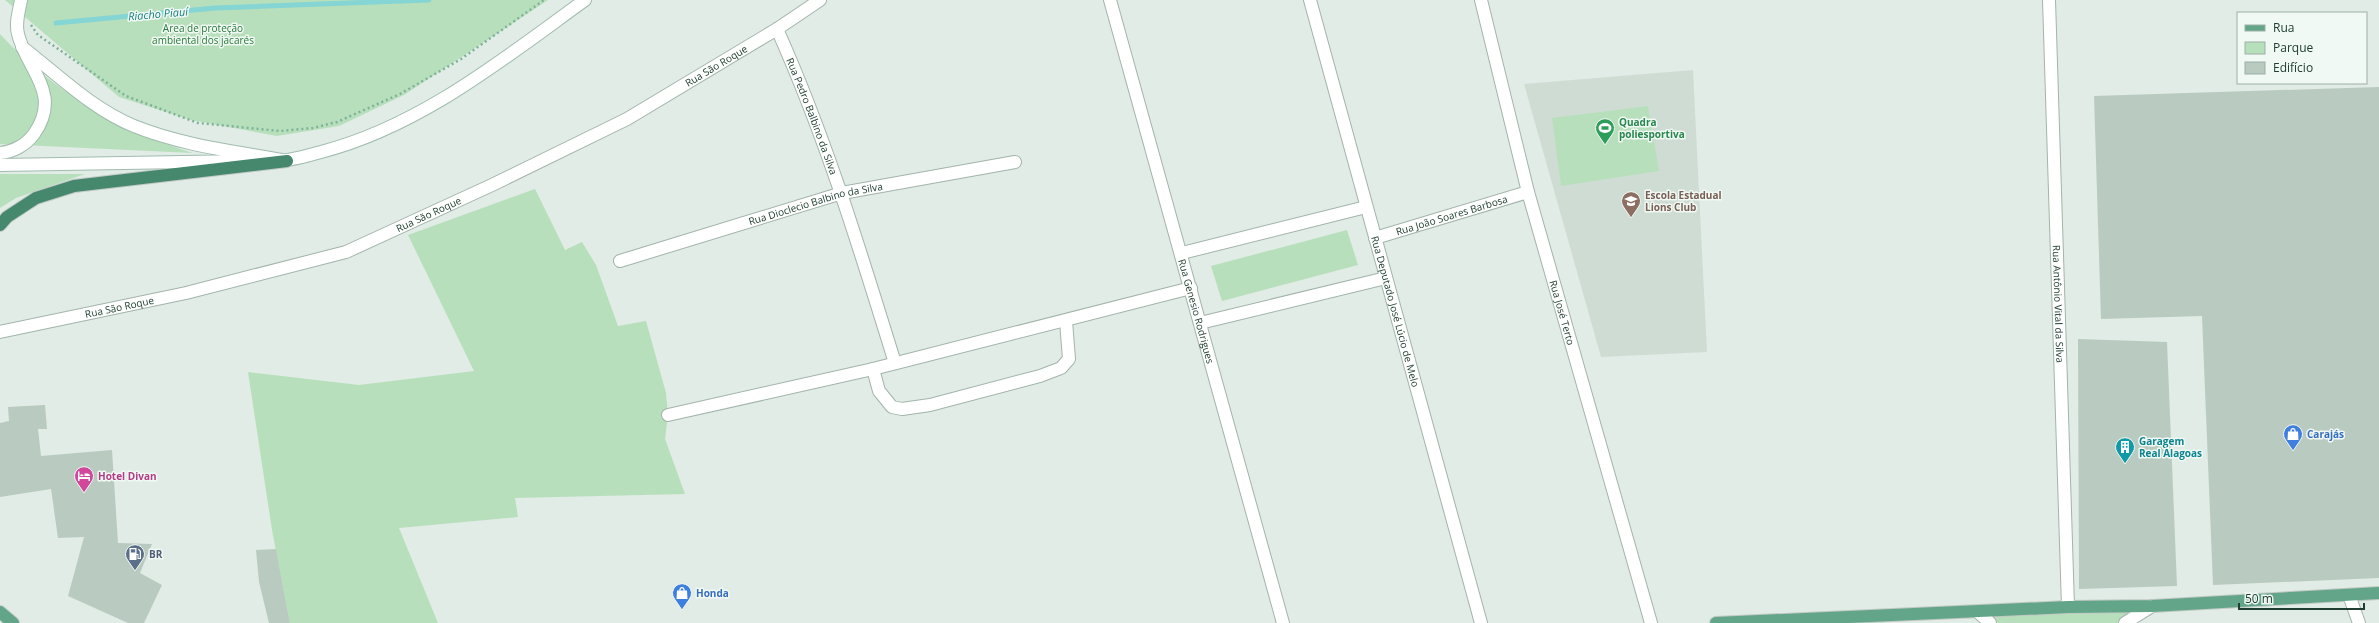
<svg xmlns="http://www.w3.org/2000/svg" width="2379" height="623" font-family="'Open Sans',sans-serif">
<rect width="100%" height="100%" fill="#e0ece5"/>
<path fill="#cfdcd4" d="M 1693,70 L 1707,352 L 1601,357 L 1524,84 Z"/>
<path fill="#b8dfbc" d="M 5,0 L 548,0 L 404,95 L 339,126 L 277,136 L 191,120 L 119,97 Z
M 0,34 C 51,90 121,131 193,153 L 0,144 Z
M 1648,106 L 1659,171 L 1561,186 L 1552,118 Z
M 0,174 L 85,174 L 16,198 L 0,208 Z
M 535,189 L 565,250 L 582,242 L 596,265 L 618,326 L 646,321 L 666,393 L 668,415 L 665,439 L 685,494 L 515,498 L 518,517 L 399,528 L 438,623 L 290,623 L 272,530 L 248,372 L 359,385 L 474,371 L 408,235 Z
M 1347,230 L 1358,265 L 1222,301 L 1211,266 Z
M 2152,606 L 2127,623 L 1990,623 L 1979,613 Z"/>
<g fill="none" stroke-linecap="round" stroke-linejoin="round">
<path stroke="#84d5d4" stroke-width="5" d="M 56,23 L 215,8 L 429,0"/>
</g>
<path fill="#b9cac0" d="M 2379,87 L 2379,578 L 2213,585 L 2202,316 L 2101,319 L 2094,96 Z
M 2078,339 L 2167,342 L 2177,586 L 2079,589 Z
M 45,405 L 47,429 L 38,429 L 41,456 L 112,450 L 118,543 L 152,544 L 140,573 L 162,585 L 144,623 L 128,623 L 68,596 L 84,537 L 58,538 L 51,489 L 0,497 L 0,423 L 9,421 L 8,407 Z
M 276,549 L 282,581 L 290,623 L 269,623 L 259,582 L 256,550 Z"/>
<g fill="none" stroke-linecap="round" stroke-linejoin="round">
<defs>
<g id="minor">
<path id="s1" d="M 1110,0 L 1283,623"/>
<path id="s2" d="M 1310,0 L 1481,623"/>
<path id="s3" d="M 1481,0 L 1528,192 L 1651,623"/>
<path id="s4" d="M 2049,0 L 2068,607"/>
<path id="s5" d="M 777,29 C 826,138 860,250 895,363"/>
<path id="s6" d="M 1375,238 L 1528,192"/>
<path d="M 1182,253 L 1366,207"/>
<path id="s7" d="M 620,261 L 842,193 L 1015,162"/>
<path d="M 1200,323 L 1386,278"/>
<path id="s8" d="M 0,332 L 186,293 L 346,252 L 492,185 L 627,119 L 777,29 L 820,0"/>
<path d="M 873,369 L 879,391 L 892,407 L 902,409 L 930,405 L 1040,376 L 1061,368 L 1069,359 L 1066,321"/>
<path d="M 668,415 L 873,369 L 1191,288"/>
<path d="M 1979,613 L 1990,623"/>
<path d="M 2125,623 L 2152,606"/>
</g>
<path id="tertiary" d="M 2349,595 L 2359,623"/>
<path id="secondary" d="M 22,47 C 57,74 92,109 134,126 C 181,145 232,151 282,160
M 0,153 C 13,152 26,145 34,134 C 63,93 26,69 18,34 C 15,23 19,11 21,0
M 276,161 C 291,161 306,156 321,152 C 421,126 503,59 585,0
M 0,165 L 246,161"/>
<path id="primary" d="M 0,612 L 13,623
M 1716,623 L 2068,607 L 2152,606 L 2379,593"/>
<path id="trunk" d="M 0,225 L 7,217 L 36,198 L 74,186 L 287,161"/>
</defs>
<use href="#minor" stroke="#a3b4ab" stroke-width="14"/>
<use href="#tertiary" stroke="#a3b4ab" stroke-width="14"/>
<use href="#secondary" stroke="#a1bcae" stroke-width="14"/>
<use href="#primary" stroke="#c1c9c5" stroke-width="14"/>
<use href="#trunk" stroke="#c1c9c5" stroke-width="14"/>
<path stroke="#7fb299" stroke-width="2.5" stroke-dasharray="2 3" stroke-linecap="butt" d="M 31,25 L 38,35 L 126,96 L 198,123 L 280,131 L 313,128 L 337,122 L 400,94 L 461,59 L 544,0"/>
<use href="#minor" stroke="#fff" stroke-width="12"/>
<use href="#tertiary" stroke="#fff" stroke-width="12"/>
<use href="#secondary" stroke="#fff" stroke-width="12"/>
<use href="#primary" stroke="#62a588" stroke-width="12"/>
<use href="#trunk" stroke="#46886e" stroke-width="12"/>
</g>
<defs>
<symbol id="stadium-pin" viewBox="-11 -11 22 30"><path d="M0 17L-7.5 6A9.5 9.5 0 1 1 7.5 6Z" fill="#2e9e5b" stroke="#f1f9f4"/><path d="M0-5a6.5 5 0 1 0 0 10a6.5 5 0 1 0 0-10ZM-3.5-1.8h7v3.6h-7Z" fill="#fff"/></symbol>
<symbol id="university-pin" viewBox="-11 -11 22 30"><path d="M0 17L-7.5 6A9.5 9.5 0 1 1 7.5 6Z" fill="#8d6e63" stroke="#f1f9f4"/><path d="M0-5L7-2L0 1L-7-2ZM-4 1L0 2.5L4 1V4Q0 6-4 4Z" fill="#fff"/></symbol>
<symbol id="shop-pin" viewBox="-11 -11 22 30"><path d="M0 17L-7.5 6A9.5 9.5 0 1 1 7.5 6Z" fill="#3f7fe0" stroke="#f1f9f4"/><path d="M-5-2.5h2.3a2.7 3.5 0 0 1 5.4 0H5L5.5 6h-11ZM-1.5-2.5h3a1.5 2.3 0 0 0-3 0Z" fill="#fff"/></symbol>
<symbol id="building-pin" viewBox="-11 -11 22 30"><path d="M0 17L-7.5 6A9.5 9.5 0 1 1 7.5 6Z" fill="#0f9aa8" stroke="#f1f9f4"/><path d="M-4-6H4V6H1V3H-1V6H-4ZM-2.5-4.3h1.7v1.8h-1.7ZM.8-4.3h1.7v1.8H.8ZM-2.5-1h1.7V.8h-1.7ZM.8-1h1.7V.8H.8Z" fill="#fff"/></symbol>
<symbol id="hotel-pin" viewBox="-11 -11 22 30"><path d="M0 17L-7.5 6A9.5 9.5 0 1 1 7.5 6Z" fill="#d1479c" stroke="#f1f9f4"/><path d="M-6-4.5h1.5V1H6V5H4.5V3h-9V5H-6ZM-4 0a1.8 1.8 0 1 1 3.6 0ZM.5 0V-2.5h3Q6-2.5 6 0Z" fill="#fff"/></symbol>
<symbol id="fuel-pin" viewBox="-11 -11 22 30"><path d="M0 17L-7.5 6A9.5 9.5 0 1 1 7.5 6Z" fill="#5c6f8a" stroke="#f1f9f4"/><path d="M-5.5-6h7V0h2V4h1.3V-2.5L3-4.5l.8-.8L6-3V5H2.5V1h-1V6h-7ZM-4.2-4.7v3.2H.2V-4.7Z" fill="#fff"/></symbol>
</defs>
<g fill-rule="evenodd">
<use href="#stadium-pin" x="1594" y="117" width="22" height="30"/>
<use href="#university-pin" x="1620" y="190" width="22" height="30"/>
<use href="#shop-pin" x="2282" y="423" width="22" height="30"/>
<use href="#building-pin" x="2114" y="436" width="22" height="30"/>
<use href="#hotel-pin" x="73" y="465" width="22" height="30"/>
<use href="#fuel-pin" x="124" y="543" width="22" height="30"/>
<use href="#shop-pin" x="671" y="582" width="22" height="30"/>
</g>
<g text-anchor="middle" stroke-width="3" stroke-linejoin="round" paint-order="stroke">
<g font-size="10" fill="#277839" stroke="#f1f9f4">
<text x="203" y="32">Area de proteção<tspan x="203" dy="12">ambiental dos jacarés</tspan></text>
</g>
<g font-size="10" fill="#203e31" stroke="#f1f9f4">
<text dy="4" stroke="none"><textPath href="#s8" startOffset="770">Rua São Roque</textPath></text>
<text dy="4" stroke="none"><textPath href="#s5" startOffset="94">Rua Pedro Balbino da Silva</textPath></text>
<text dy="4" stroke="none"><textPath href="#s7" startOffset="204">Rua Dioclecio Balbino da Silva</textPath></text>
<text dy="4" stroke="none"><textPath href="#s8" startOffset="446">Rua São Roque</textPath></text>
<text dy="4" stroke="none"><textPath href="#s6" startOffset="80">Rua João Soares Barbosa</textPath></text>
<text dy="4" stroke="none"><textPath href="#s4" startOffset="304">Rua Antônio Vital da Silva</textPath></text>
<text dy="4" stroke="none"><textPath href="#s8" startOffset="122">Rua São Roque</textPath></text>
<text dy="4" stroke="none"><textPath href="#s1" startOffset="323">Rua Genesio Rodrigues</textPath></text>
<text dy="4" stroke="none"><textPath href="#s2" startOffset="323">Rua Deputado José Lúcio de Melo</textPath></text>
<text dy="4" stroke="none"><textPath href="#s3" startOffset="323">Rua José Terto</textPath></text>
</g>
<g font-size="10" font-weight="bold" fill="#27864d" stroke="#f1f9f4" text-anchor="start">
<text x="1619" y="126">Quadra<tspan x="1619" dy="12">poliesportiva</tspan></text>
</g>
<g font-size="10" font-weight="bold" fill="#785e54" stroke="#f1f9f4" text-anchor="start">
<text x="1645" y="199">Escola Estadual<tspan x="1645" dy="12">Lions Club</tspan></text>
</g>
<g font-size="10" font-weight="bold" fill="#366cbe" stroke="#f1f9f4" text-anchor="start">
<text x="2307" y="438">Carajás</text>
<text x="696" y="597">Honda</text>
</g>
<g font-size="10" font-weight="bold" fill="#0d838f" stroke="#f1f9f4" text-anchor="start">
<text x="2139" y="445">Garagem<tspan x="2139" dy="12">Real Alagoas</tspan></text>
</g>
<g font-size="10" font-weight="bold" fill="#b23c85" stroke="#f1f9f4" text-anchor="start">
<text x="98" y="480">Hotel Divan</text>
</g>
<g font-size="10" font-weight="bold" fill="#4e5e75" stroke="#f1f9f4" text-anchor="start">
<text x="149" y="558">BR</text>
</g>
<g font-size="11" font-style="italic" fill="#167e7e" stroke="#f1f9f4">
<text transform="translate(158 14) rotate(-5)" y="4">Riacho Piauí</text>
</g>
</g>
<rect x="2237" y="12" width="130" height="72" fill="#f1f9f4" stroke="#9daea6"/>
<rect x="2245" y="25" width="20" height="6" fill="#62a588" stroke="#9daea6"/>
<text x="2273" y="32" font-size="12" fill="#203e31">Rua</text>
<rect x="2245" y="42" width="20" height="12" fill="#b8dfbc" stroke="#9daea6"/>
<text x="2273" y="52" font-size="12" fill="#203e31">Parque</text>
<rect x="2245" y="62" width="20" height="12" fill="#b9cac0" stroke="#9daea6"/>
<text x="2273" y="72" font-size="12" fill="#203e31">Edifício</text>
<path d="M2239 603v6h125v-6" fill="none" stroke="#203e31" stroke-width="2"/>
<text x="2245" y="603" font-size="12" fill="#203e31" stroke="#f1f9f4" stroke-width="3" paint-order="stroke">50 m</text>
</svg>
